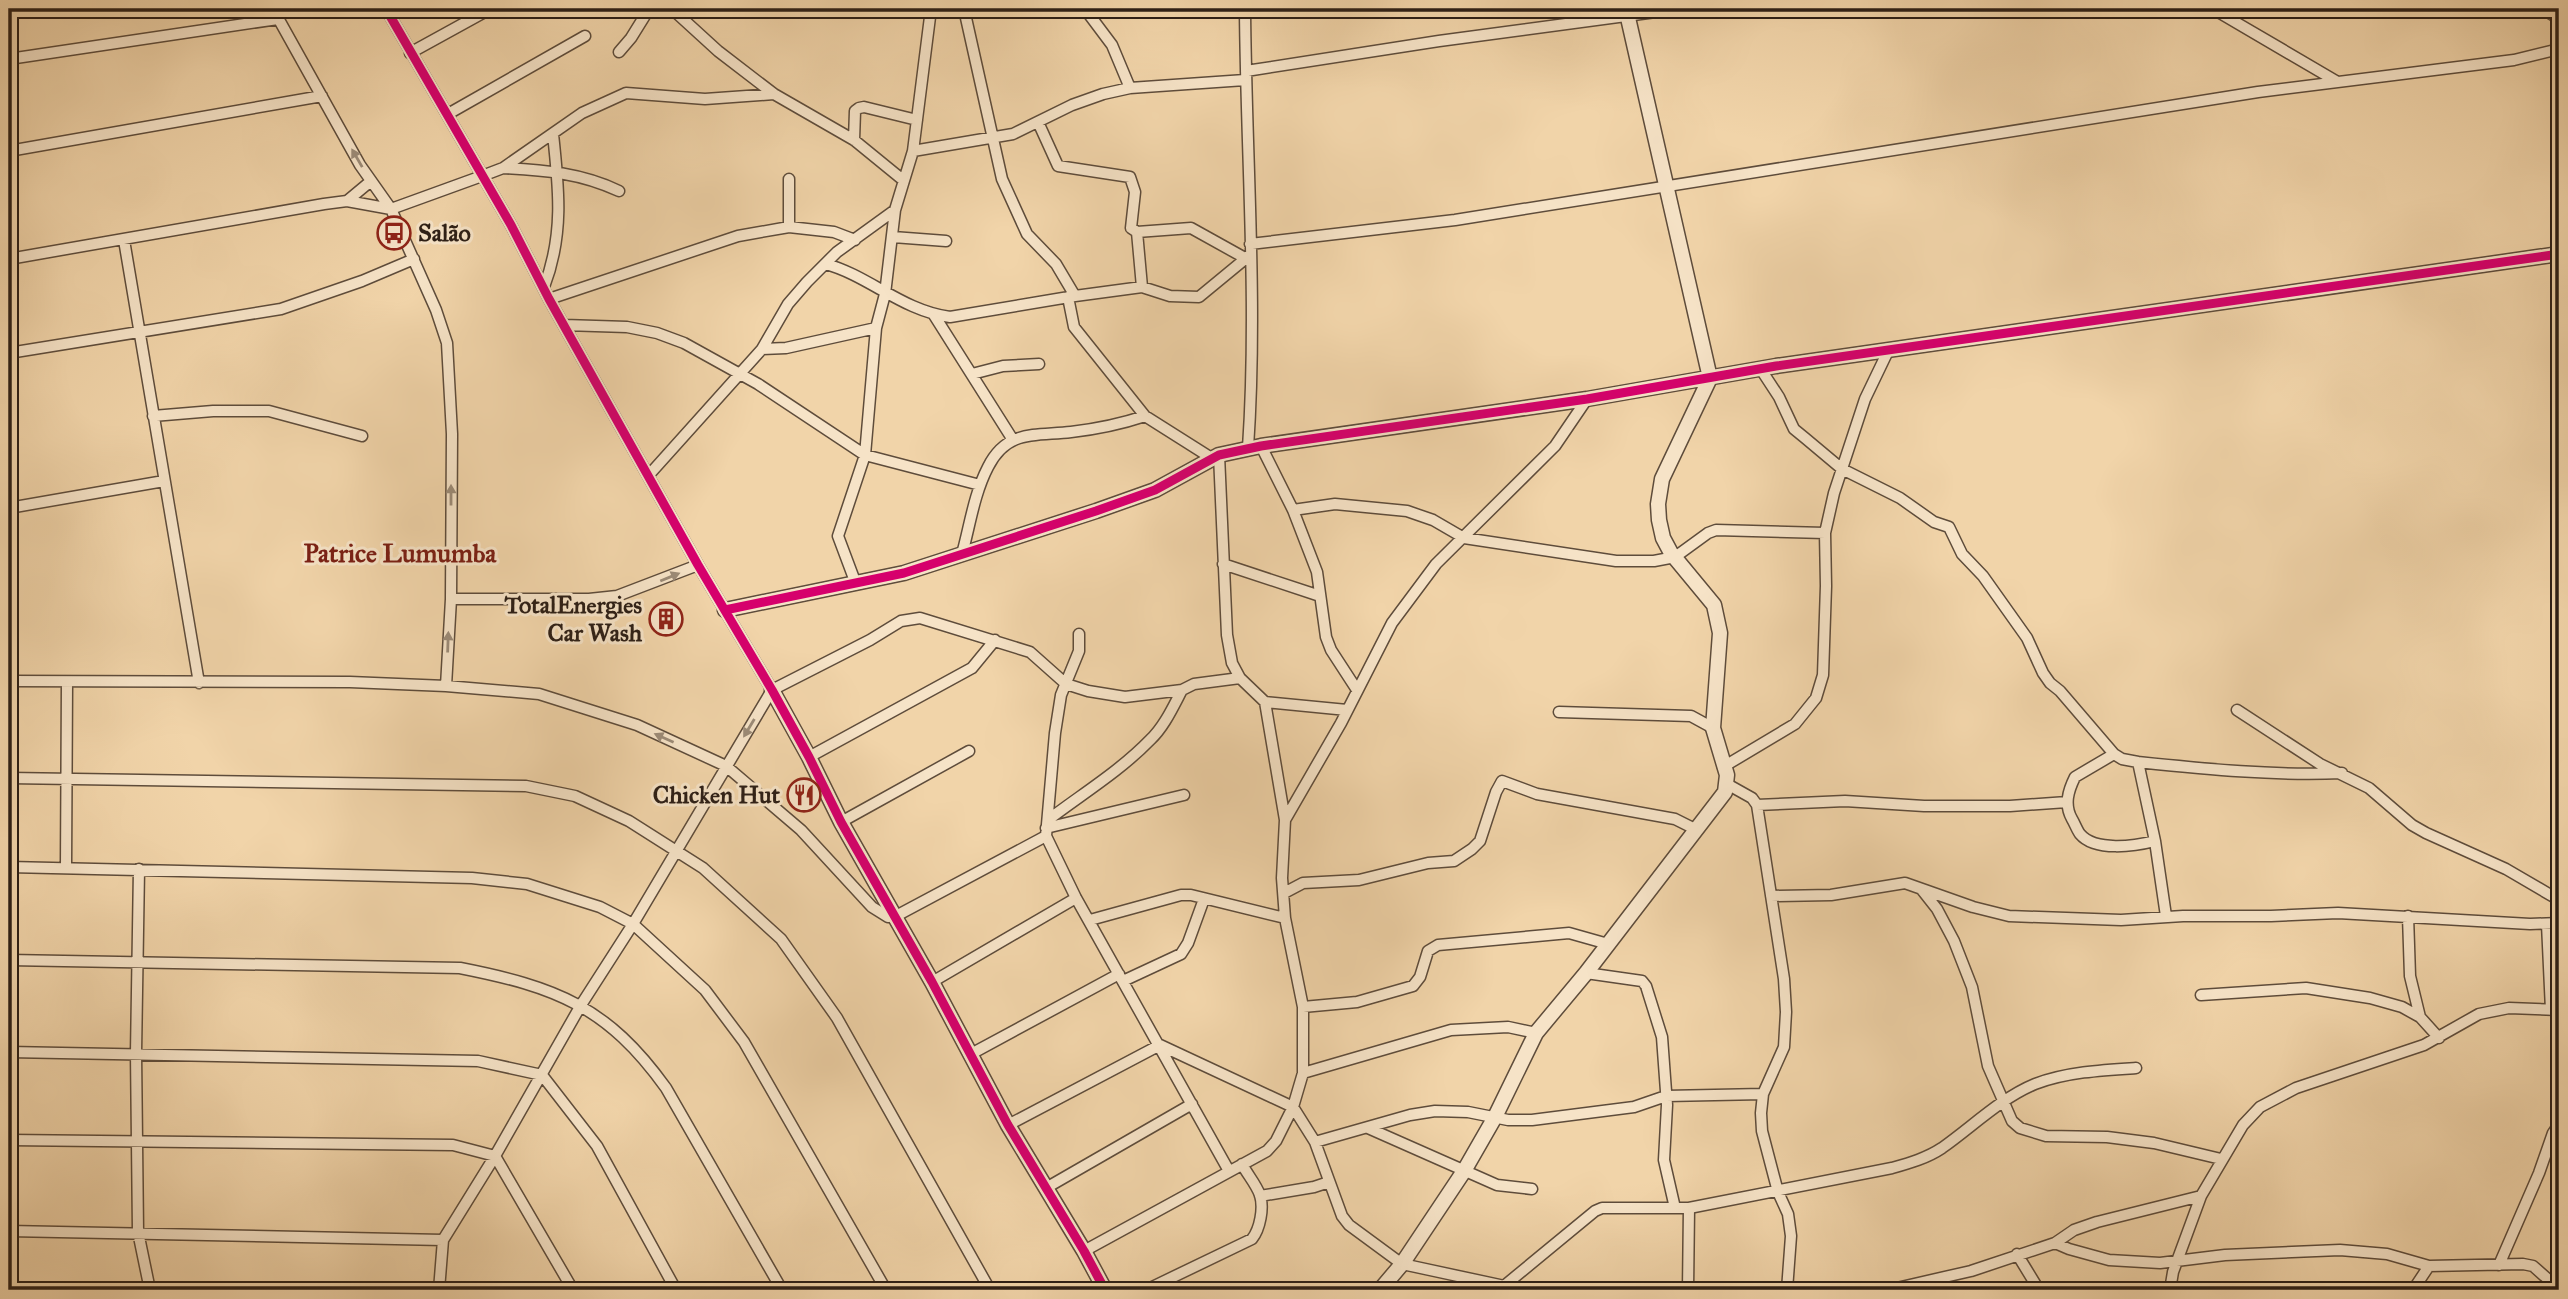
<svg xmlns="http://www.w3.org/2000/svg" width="2568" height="1299" font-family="'IM FELL Great Primer',serif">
<rect width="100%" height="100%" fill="#f1d4a9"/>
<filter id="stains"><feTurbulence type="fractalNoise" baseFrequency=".00286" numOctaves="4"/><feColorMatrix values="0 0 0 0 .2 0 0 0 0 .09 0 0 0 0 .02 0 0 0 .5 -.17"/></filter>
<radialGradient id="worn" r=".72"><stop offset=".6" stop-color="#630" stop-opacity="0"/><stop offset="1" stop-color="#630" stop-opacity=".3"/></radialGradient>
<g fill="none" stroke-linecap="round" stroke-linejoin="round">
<defs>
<path id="minor" d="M 273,9 L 360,165 L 391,209 L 436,310 L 447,343 L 452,434 L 451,599 L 446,686
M 386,9 L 511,225 L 549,299 L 698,565 L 772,690
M 672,9 L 718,51 L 774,94 L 854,140 L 903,180
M 964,9 L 1002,179 L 1027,234 L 1056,264 L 1075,296
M 1085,9 L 1112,45 L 1130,88
M 1245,9 C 1246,155 1258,302 1248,448
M 2213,9 L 2336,81
M 2543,9 L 2559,19
M 619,52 L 631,38 L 649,9
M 410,53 L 490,9
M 9,59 L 278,19
M 1246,71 L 1439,41 L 1678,9
M 448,114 L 585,36
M 1038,122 L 1058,166 L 1130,177 L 1135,192 L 1131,228 L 1137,232 L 1142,287
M 854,140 L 855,111 L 859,108 L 864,107 L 917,120
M 9,151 L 322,96
M 913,151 L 1013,134 L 1072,105 L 1103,94 L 1130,88 L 1245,80
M 503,168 C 544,170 581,173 619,191
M 789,179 L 789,227
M 347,201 L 371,181
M 1137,232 L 1191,228 L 1245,258
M 893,237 L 946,241
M 124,240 L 199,683
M 1250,244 L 1455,220 L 2258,92 L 2514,60 L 2559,49
M 9,259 L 324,204 L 347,201 L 391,209 L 482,176 L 503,168 L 582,113 L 626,93 L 705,99 L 774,94
M 826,264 C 869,276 903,311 950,317 L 1075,296 L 1142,287 L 1170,296 L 1199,297 L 1250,255
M 544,287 C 564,235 559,189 553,134
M 1068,297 L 1074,327 L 1145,416
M 549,299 L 738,236 L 789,227 L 834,232 L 855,240
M 934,315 L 1013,440
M 564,325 L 627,327 L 657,333 L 684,343 L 758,384 L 865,455 L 980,485
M 762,349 L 786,348 L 876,328
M 9,353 L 281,309 L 362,281 L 414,259
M 1760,368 L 1779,397 L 1794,429 L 1805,438 L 1842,469 L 1900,498 L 1934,522 L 1949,527 L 1962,554 L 1983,576 L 2027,638 L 2043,673 L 2050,683 L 2060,691 L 2114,754 L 2122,759 L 2138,762 C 2206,769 2273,776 2342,773
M 972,374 L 1003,366 L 1039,364
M 153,416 L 213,411 L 269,411 L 362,436
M 1261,446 L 1293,510 L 1317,572 L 1326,637 L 1331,650 L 1357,690
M 1219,455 L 1227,635 L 1232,663 L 1240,678 L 1265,702 L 1347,710
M 648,476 L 762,349 L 788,304 L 807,282 L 837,252 L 895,210
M 9,508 L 164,481
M 1293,510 L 1335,504 L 1407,511 L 1433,520 L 1464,538 L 1616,561 L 1654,561 L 1675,557 L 1708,533 L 1716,530 L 1825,533
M 962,554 C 970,525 974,494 988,467 C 1007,429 1036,436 1071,432 C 1097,429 1121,424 1145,416 L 1213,459
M 1223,564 L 1320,596
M 856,584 L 838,536 L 865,455 L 876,328 L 885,294 L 895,210 L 913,151 L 931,9
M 451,599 L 589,599 L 617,596 L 698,565
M 1079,634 L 1079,651 L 1061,695 L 1055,733 L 1046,836 L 1076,898 L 1229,1171
M 9,681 L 350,682 L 446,686 L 539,694 L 637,725 L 726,766 L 801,830 L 872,907 L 888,917 L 896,916 L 1046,836
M 2237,710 L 2320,764 L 2369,788 L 2412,825 L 2426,833 L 2506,869 L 2559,900
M 1559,712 L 1691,716 L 1713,728
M 2114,754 L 2075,777 C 2068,791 2064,805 2072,819 C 2075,824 2077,830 2080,834 C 2095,852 2135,846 2155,841
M 809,757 L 972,668 L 995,640
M 2138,762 L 2155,841 L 2166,916
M 1723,767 L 1795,724 L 1816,698 L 1823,675 L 1826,586 L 1825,533 L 1834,493 L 1865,399 L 1889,349
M 9,778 L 526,786 L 575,796 L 629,821 L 703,868 L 781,939 L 837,1018 L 990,1290
M 1727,784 L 1752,798 L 1757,805 L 1784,979 L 1786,1012 L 1784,1047 L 1763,1094 L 1761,1113 L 1762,1131 L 1778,1192 L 1788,1214 L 1791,1236 L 1787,1290
M 1757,805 L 1845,801 L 1924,806 L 2010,806 L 2067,802
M 1048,820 C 1082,794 1120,771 1150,740 C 1164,727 1173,707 1182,690
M 1285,820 L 1341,723 L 1392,623 L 1436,564 L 1555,446 L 1587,399
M 841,822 L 969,751
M 1046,828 L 1184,795
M 9,867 L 472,878 L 527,884 L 600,907 L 633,924 L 705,990 L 744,1042 L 886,1290
M 66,868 L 67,682
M 139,869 L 136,1053 L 138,1232 L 150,1290
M 1922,890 L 1937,909 L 1954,941 L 1972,987 L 1988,1066 L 2012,1121 L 2020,1128 L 2046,1136 L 2107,1137 L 2154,1143 L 2221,1159
M 1284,893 L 1303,883 L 1359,880 L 1428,863 L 1454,861 L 1472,849 L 1480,841 L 1496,792 L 1502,781 L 1537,794 L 1675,819 L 1697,830
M 1771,896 L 1831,895 L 1905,883 L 1973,907 L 2009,916 L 2121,920 L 2183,916 L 2271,916 L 2338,913 L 2530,924 L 2559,923
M 2408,916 L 2410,976 L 2420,1017
M 1090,920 L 1181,895 L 1191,895 L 1285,918
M 2547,924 L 2551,1010
M 9,960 L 460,968 C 556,987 607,1006 666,1088 L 782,1290
M 1586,973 L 1642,981 L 1646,986 L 1662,1037 L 1667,1105 L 1664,1160 L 1675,1208
M 1123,981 L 1181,954 L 1188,943 L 1204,899
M 932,982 L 1076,898
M 2201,995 L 2306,988 L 2370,998 L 2402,1007 L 2420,1017 L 2439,1038
M 1303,1007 L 1357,1002 L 1413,986 L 1420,977 L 1428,951 L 1438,945 L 1569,933 L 1608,944
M 9,1052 L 478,1061 L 542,1075 L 597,1146 L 676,1290
M 971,1054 L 1119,974
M 1303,1073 L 1451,1030 L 1508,1027 L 1536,1033
M 1008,1125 L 1160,1045 L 1293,1107 L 1315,1142 L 1342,1216 L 1349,1225 L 1402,1264 L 1523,1290
M 1368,1128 L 1497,1185 L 1532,1189
M 9,1140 L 453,1145 L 495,1156 L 573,1290
M 1315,1142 L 1410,1115 L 1435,1111 L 1468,1112 L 1508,1120 L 1532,1120 L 1634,1107 L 1666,1096 L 1763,1094
M 1046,1188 L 1192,1104
M 1260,1196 L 1314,1187 L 1329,1182
M 9,1231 L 443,1240
M 2055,1243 L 2069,1249 L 2109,1260 L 2160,1263 L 2225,1255 L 2340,1250 L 2387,1254 L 2429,1266 L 2523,1264 L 2533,1266 L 2559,1289
M 1084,1251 L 1267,1151 L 1276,1141 L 1293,1107 L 1303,1073 L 1303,1007 L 1285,918 L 1282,878 L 1285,820 L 1265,702
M 2017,1254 L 2039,1290
M 2499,1265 L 2539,1173 L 2553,1133 L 2559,1124
M 1504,1286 L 1595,1211 L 1602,1208 L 1689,1208 L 1892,1168 C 1910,1163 1927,1158 1942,1148 C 1972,1127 2001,1098 2035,1084 C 2066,1072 2103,1070 2136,1068
M 439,1290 L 443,1240 L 495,1156 L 581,1005 L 633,924 L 772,690 L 870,640 L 901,621 L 920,618 L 1030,652 L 1066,684 L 1088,691 L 1125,697 L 1182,690 L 1194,684 L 1240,678
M 1146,1290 L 1252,1239 C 1260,1229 1264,1208 1260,1195 C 1256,1184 1247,1174 1242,1164
M 1688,1290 L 1689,1208
M 1888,1290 L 1971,1271 L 2055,1243 L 2074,1230 L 2097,1222 L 2201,1196
M 2170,1290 L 2173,1272 L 2201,1196 L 2243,1125 L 2260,1107 L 2296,1088 L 2424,1045 L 2479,1014 L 2509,1008 L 2559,1010
M 2413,1290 L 2429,1266"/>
<path id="tertiary" d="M 725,610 L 904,573 L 1096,511 L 1155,490 L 1219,455 L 1261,446 L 1587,399 L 1776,366 L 2559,254
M 772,690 L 809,757 L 841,822 L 932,982 L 1008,1125 L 1084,1251 L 1105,1290
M 1380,1290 L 1402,1264 L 1464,1171 L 1495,1117 L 1536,1033 L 1586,973 L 1725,792 L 1727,775 L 1713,728 L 1720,633 L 1714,605 L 1671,553 L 1663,538 L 1659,520 L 1658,504 L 1662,479 L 1710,378 L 1626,9"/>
</defs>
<use href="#minor" stroke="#5e4c3b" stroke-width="13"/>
<use href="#tertiary" stroke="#5e4c3b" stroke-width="17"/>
<use href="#minor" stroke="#f6e3c7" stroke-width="10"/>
<use href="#tertiary" stroke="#f6e3c7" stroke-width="14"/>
<defs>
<path id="cycleway" d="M 386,9 L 511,225 L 549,299 L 698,565 L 772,690 L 809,757 L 841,822 L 932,982 L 1008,1125 L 1084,1251 L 1105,1290
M 725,610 L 904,573 L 1096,511 L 1155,490 L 1219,455 L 1261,446 L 1587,399 L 1776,366 L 2559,254"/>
</defs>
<use href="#cycleway" stroke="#f6e3c7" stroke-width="13"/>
<use href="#cycleway" stroke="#d6006c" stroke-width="9"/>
</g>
<defs><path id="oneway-solid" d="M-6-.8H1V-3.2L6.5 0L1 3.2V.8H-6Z" transform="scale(1.75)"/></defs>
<g fill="#9c8b77">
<use href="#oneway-solid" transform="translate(357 158) rotate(-120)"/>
<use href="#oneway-solid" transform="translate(451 495) rotate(-90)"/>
<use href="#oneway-solid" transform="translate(670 577) rotate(-22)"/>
<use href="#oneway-solid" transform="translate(448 642) rotate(-88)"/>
<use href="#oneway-solid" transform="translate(749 728) rotate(121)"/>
<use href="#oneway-solid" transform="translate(664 738) rotate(-156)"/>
</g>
<defs>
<symbol id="bus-ring" viewBox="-11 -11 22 22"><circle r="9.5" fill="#f6e3c7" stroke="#8f2418" stroke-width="1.5"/><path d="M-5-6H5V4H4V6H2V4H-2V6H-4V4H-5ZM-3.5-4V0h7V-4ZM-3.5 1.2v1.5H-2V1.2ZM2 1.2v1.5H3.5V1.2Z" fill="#8f2418"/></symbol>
<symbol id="building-ring" viewBox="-11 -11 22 22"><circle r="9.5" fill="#f6e3c7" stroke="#8f2418" stroke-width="1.5"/><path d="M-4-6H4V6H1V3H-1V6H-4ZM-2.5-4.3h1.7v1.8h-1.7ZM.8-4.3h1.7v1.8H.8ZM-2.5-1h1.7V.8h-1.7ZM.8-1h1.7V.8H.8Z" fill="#8f2418"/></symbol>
<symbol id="restaurant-ring" viewBox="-11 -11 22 22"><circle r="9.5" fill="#f6e3c7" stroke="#8f2418" stroke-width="1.5"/><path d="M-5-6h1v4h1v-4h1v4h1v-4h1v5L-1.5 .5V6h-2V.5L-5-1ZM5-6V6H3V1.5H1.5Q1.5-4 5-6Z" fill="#8f2418"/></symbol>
</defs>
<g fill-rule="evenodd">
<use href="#bus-ring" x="375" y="214" width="38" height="38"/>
<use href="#building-ring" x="647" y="600" width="38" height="38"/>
<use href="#restaurant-ring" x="785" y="776" width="38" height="38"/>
</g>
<g text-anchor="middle" stroke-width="6" stroke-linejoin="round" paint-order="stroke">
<g font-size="24" font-weight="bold" fill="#2d1f16" stroke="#f6e3c7" text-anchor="end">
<text x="418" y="241" text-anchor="start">Salão</text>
<text x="642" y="613">TotalEnergies<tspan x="642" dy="28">Car Wash</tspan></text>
<text x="780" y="803">Chicken Hut</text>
</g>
<g font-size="26" font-weight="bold" fill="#7a1f14" stroke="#f6e3c7">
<text x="400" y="562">Patrice Lumumba</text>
</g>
</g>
<rect width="2568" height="1299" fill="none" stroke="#f1d4a9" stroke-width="35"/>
<rect x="10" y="10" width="2547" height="1278" fill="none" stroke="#2d1f16" stroke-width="3.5"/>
<rect x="18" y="18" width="2533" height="1264" fill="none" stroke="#2d1f16" stroke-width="2"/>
<rect width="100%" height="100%" filter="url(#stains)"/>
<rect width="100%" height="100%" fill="url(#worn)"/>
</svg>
